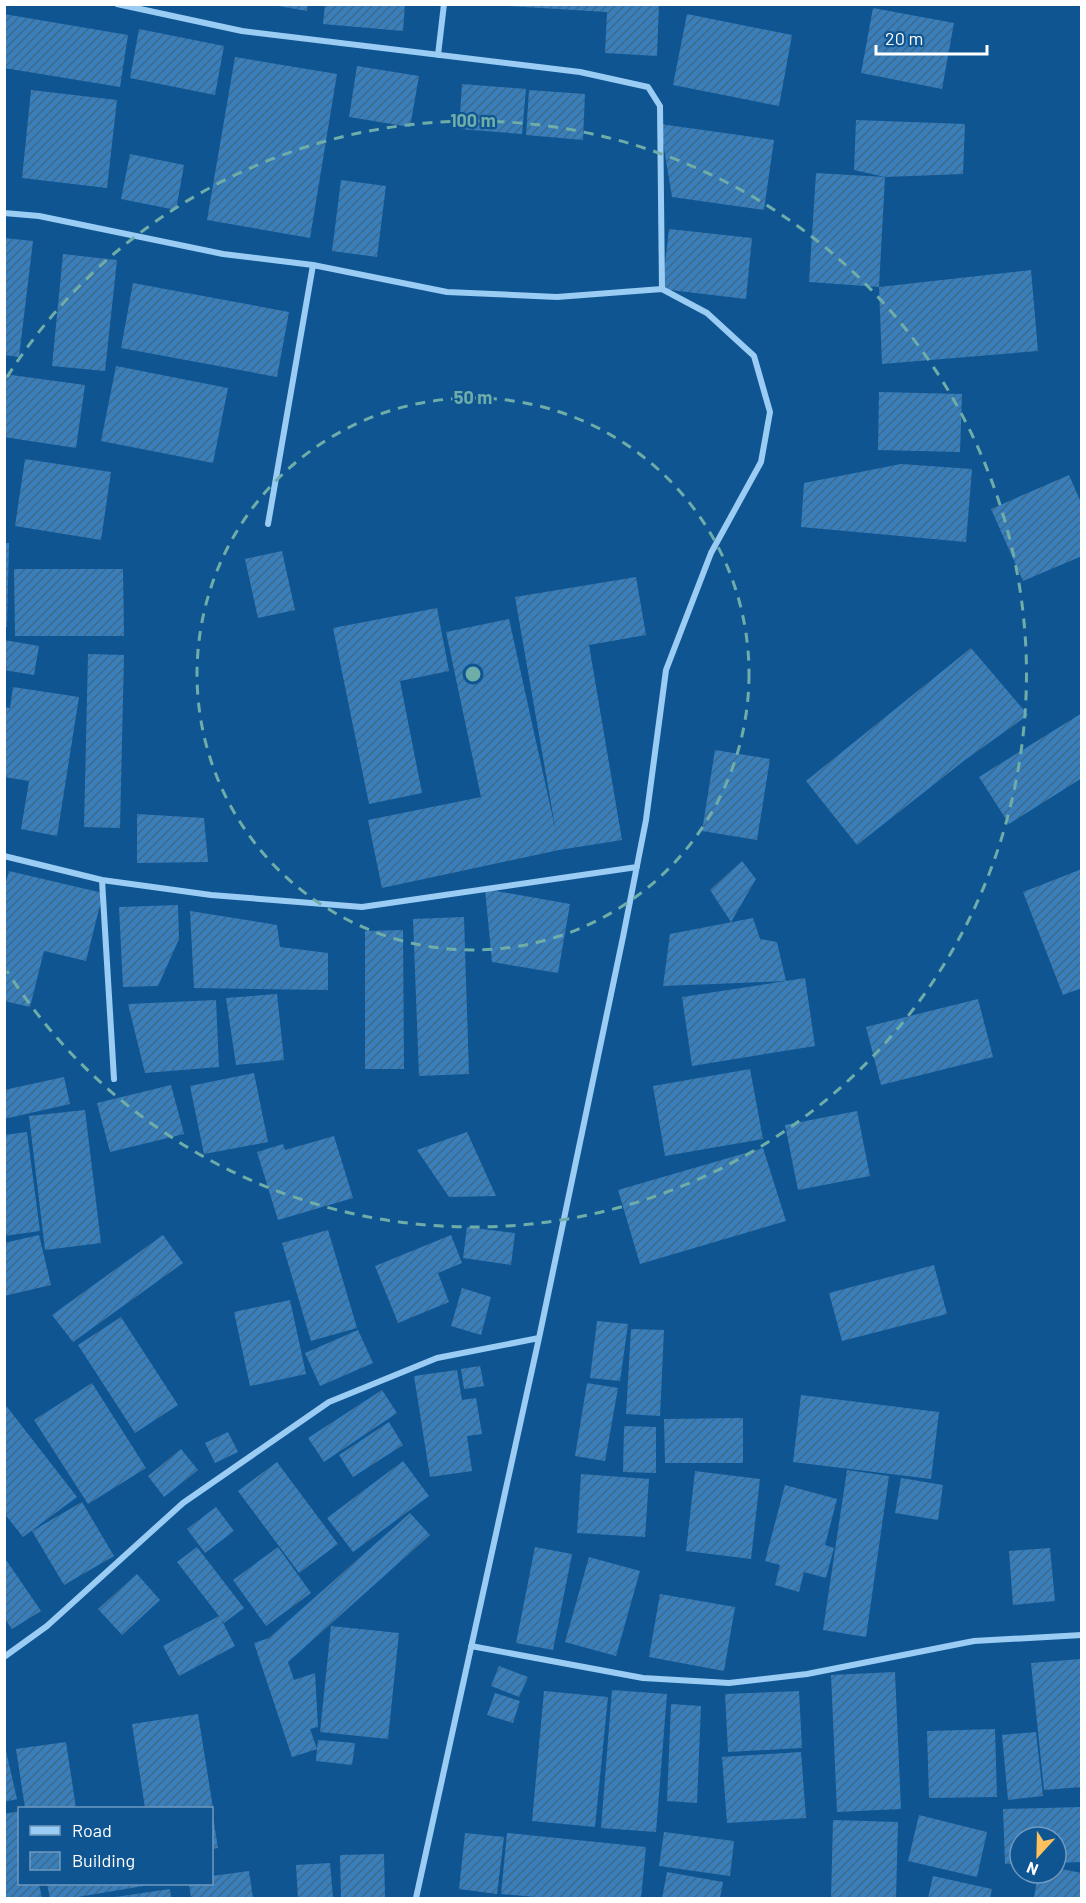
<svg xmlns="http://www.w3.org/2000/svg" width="1086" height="1903" font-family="Barlow,sans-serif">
<defs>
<pattern id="building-hatch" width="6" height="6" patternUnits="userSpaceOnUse" patternTransform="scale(1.5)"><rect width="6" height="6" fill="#387fbb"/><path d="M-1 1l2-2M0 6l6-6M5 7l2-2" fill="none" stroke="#416889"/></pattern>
</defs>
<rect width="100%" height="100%" fill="#0f5592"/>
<path fill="url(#building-hatch)" d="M 267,4 L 308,4 L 307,11 Z
M 325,4 L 405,4 L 403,31 L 323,24 Z
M 508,4 L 659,4 L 657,56 L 605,53 L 607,12 L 508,6 Z
M 873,8 L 954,23 L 942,89 L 861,73 Z
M 4,14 L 128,35 L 120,87 L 4,68 Z
M 687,14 L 792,35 L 779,106 L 673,85 Z
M 139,29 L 224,46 L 215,95 L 130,78 Z
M 235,57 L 337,74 L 310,238 L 207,220 Z
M 357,66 L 419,76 L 410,127 L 349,117 Z
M 462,84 L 526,89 L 522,134 L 459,129 Z
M 31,90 L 117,100 L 107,188 L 22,178 Z
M 529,90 L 585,94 L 583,140 L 526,135 Z
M 856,120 L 965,124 L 963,174 L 885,177 L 854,170 Z
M 660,124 L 774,140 L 764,210 L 672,197 Z
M 130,154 L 184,165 L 176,210 L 121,199 Z
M 816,173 L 885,177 L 879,287 L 809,282 Z
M 341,180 L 386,186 L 377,257 L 332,251 Z
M 669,229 L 752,238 L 746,299 L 662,289 Z
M 4,238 L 33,241 L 19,357 L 4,355 Z
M 63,254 L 117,260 L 105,371 L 52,366 Z
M 1031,270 L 1038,351 L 882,364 L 879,287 Z
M 133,283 L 289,312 L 277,377 L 121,348 Z
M 116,366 L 228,388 L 213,463 L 101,441 Z
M 4,374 L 85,385 L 76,448 L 4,437 Z
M 879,392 L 962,394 L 960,452 L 878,450 Z
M 25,459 L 111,472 L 101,540 L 15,526 Z
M 901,464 L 972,469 L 966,542 L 801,527 L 804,483 Z
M 1069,475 L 1082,505 L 1082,556 L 1023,581 L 991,509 Z
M 4,543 L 9,543 L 7,627 L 4,627 Z
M 282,551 L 295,610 L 258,618 L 245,559 Z
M 14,569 L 123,569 L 124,636 L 15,636 Z
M 636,577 L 646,635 L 589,645 L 622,840 L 559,850 L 382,888 L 368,820 L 481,797 L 446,632 L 509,619 L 556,832 L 515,597 Z
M 437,608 L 449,671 L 400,681 L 422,793 L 369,804 L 333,628 Z
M 4,640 L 39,646 L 34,675 L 4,670 Z
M 971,648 L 1028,715 L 965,760 L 857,845 L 806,781 Z
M 88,654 L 124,655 L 120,828 L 84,827 Z
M 13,687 L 79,697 L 57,836 L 21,829 L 29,781 L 4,777 L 4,707 L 10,708 Z
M 1082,713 L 1082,778 L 1009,824 L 979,777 Z
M 715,750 L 770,759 L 757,840 L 702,831 Z
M 137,814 L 204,818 L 208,862 L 137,863 Z
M 742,861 L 756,879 L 731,922 L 710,890 Z
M 1082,869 L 1082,988 L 1063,995 L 1023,892 Z
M 9,871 L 103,893 L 86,961 L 44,951 L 30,1007 L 4,1001 L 4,889 Z
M 485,889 L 570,904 L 558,973 L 492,962 Z
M 178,905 L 179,939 L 158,986 L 123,987 L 119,907 Z
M 190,911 L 277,925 L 280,947 L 328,953 L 328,990 L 194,988 Z
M 464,917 L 469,1074 L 419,1076 L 413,919 Z
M 753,918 L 760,939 L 777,942 L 786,981 L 805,978 L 815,1046 L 692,1066 L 682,997 L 786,981 L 663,986 L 670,934 Z
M 403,930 L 404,1069 L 365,1069 L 365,931 Z
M 277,994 L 284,1060 L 236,1065 L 226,998 Z
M 978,999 L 993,1057 L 881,1085 L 866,1027 Z
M 216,1000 L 219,1067 L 145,1073 L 128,1004 Z
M 750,1069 L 763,1139 L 665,1156 L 653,1086 Z
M 254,1073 L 268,1142 L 204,1154 L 190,1086 Z
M 64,1077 L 70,1104 L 4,1119 L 4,1090 Z
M 171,1085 L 184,1134 L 110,1152 L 97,1103 Z
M 85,1110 L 101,1243 L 45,1250 L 29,1116 Z
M 857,1111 L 870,1176 L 798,1190 L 785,1125 Z
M 27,1132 L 40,1231 L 4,1236 L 4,1135 Z
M 467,1132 L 496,1196 L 449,1197 L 417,1150 Z
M 334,1136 L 353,1198 L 278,1220 L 257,1152 L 283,1144 L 285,1150 Z
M 763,1148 L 786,1221 L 640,1264 L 618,1190 Z
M 467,1227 L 515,1233 L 511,1265 L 463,1258 Z
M 328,1230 L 357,1328 L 311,1341 L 282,1243 Z
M 39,1235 L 51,1285 L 4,1296 L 4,1243 Z
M 163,1235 L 183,1263 L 73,1342 L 52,1315 Z
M 451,1235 L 462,1263 L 438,1273 L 449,1302 L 398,1323 L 375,1266 Z
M 934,1265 L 947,1314 L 842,1341 L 829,1293 Z
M 462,1288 L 491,1297 L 481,1335 L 451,1326 Z
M 290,1300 L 306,1374 L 250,1386 L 234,1312 Z
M 121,1317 L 178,1405 L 135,1433 L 78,1345 Z
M 597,1321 L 628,1324 L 620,1381 L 590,1378 Z
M 631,1329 L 664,1330 L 660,1416 L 626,1414 Z
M 358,1330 L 373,1363 L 320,1386 L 305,1353 Z
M 480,1366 L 484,1386 L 464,1389 L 461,1369 Z
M 457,1370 L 462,1400 L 476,1398 L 482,1434 L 467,1436 L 472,1471 L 430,1477 L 414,1376 Z
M 92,1383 L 146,1468 L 88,1504 L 34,1420 Z
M 587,1383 L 618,1388 L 605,1461 L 575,1456 Z
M 382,1390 L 397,1413 L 324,1462 L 308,1438 Z
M 801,1395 L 939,1412 L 931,1479 L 793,1462 Z
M 4,1403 L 77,1497 L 23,1537 L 4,1513 Z
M 743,1418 L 743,1463 L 665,1463 L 664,1419 Z
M 389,1422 L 403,1445 L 353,1477 L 339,1455 Z
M 624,1426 L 656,1427 L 656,1473 L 623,1472 Z
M 228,1432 L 238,1452 L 215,1463 L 205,1443 Z
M 181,1449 L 198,1470 L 164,1497 L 148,1476 Z
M 403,1461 L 429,1496 L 353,1552 L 327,1518 Z
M 277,1462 L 338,1544 L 299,1573 L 238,1491 Z
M 847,1470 L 889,1476 L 866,1637 L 823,1630 Z
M 695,1471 L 760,1479 L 751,1559 L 686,1551 Z
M 581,1474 L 649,1479 L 645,1537 L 577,1533 Z
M 901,1478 L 943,1485 L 938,1520 L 895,1513 Z
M 785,1485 L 837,1499 L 825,1545 L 834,1548 L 826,1578 L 804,1572 L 799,1592 L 775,1585 L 780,1565 L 765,1561 Z
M 82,1502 L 114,1556 L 64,1585 L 32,1531 Z
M 216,1507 L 234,1531 L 205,1553 L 187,1529 Z
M 410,1513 L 430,1535 L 288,1662 L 294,1680 L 315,1673 L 318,1727 L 310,1729 L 317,1749 L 318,1740 L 355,1743 L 352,1765 L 316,1761 L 317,1749 L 292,1757 L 254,1643 L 269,1638 Z
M 197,1547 L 244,1608 L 224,1623 L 220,1617 L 235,1646 L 179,1676 L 163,1646 L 219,1616 L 177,1562 Z
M 278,1547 L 311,1593 L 266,1626 L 233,1580 Z
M 535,1547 L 572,1554 L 553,1650 L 516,1643 Z
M 1050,1548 L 1055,1601 L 1013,1605 L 1009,1551 Z
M 4,1557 L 41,1611 L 12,1629 L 4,1618 Z
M 589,1557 L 640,1571 L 616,1656 L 565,1642 Z
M 137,1574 L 160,1600 L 122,1635 L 98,1609 Z
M 660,1594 L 735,1607 L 724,1671 L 649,1657 Z
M 331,1626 L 399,1633 L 388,1739 L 320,1732 Z
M 1080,1659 L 1082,1787 L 1044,1790 L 1031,1663 Z
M 499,1666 L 528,1677 L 519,1697 L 491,1686 Z
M 895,1672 L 901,1809 L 837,1812 L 831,1675 Z
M 612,1690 L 667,1694 L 656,1832 L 601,1828 Z
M 544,1691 L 608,1697 L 595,1827 L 532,1821 Z
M 799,1691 L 802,1748 L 728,1752 L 725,1694 Z
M 495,1693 L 520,1701 L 513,1723 L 487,1715 Z
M 671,1704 L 701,1706 L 697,1803 L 667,1801 Z
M 198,1714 L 213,1808 L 145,1808 L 132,1724 Z
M 995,1729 L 997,1797 L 929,1798 L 927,1731 Z
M 1036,1732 L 1043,1796 L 1008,1800 L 1002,1735 Z
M 66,1742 L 76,1808 L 25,1808 L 16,1749 Z
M 4,1751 L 6,1751 L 17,1799 L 4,1802 Z
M 801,1752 L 806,1818 L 727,1823 L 722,1757 Z
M 1082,1807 L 1082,1862 L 1056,1863 L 1056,1837 L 1020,1837 L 1020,1863 L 1005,1864 L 1003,1809 Z
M 20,1811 L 20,1884 L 39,1884 L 42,1898 L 4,1898 L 4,1814 Z
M 212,1811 L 218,1848 L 212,1849 Z
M 919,1815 L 987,1832 L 977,1877 L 908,1861 Z
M 833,1820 L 898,1822 L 896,1898 L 831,1898 Z
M 664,1832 L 734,1841 L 730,1876 L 659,1866 Z
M 465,1833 L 504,1837 L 497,1894 L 459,1889 Z
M 507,1833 L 646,1847 L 641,1898 L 546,1898 L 501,1894 Z
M 384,1854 L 385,1898 L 341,1898 L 340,1855 Z
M 330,1863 L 333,1898 L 298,1898 L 296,1865 Z
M 1056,1868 L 1082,1873 L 1080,1898 L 1034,1898 L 1038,1873 L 1056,1873 Z
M 249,1871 L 253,1898 L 191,1898 L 189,1884 L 212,1884 L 212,1876 Z
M 667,1872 L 723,1882 L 720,1898 L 662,1898 Z
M 933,1876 L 992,1889 L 990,1898 L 928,1898 Z
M 47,1884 L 149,1884 L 149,1885 L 72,1898 L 50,1898 Z
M 170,1889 L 171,1898 L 115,1898 L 115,1897 Z"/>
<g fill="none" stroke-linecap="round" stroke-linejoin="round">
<path stroke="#9bccf4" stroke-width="6" d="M 117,4 L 242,31 L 580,72 L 648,87 L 660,106 L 662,289
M 438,55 L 444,4
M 4,213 L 39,216 L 223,254 L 313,265 L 447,292 L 557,297 L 662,289 L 707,313 L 754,356 L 770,412 L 761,462 L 711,553 L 666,670 L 646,820 L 623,937 L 539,1338 L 416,1898
M 268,524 L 313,265
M 4,856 L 102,880 L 211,895 L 362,907 L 637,867
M 102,880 L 114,1079
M 471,1646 L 643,1678 L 729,1683 L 807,1674 L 974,1641 L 1082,1635
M 4,1657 L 47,1626 L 183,1503 L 329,1402 L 437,1358 L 539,1338"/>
</g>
<g fill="none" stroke="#6fada8" stroke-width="3" stroke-dasharray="10 8">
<circle cx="473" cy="674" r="276"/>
<path d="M7 377A553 553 0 1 1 7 971"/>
</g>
<circle cx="473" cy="674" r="9" fill="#6fada8" stroke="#0f5592" stroke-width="3"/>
<g font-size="18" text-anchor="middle" font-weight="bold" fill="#6fada8" stroke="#0f5592" stroke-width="4.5" stroke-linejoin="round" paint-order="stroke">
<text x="473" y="127">100 m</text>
<text x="473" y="404">50 m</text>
</g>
<rect width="1086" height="1903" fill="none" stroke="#ffffff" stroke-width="12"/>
<rect x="18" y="1807" width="195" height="78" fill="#0f5592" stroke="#6f99be" stroke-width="1.5"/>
<rect x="30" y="1826" width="30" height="9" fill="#9bccf4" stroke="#6f99be" stroke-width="1.5"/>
<text x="72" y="1837" font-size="18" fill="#ffffff">Road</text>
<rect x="30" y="1852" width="30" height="18" fill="url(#building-hatch)" stroke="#6f99be" stroke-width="1.5"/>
<text x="72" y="1867" font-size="18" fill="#ffffff">Building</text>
<g transform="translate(1038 1855) rotate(202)"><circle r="28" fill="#0f5592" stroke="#6f99be" stroke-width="1.5"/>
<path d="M0-4.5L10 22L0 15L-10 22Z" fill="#ffc15e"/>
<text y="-9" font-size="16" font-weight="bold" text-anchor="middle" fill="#ffffff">N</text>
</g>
<path d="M876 45v9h111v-9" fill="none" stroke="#ffffff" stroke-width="3"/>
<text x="885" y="45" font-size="18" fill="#ffffff" stroke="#0f5592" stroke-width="4.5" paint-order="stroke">20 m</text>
</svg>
